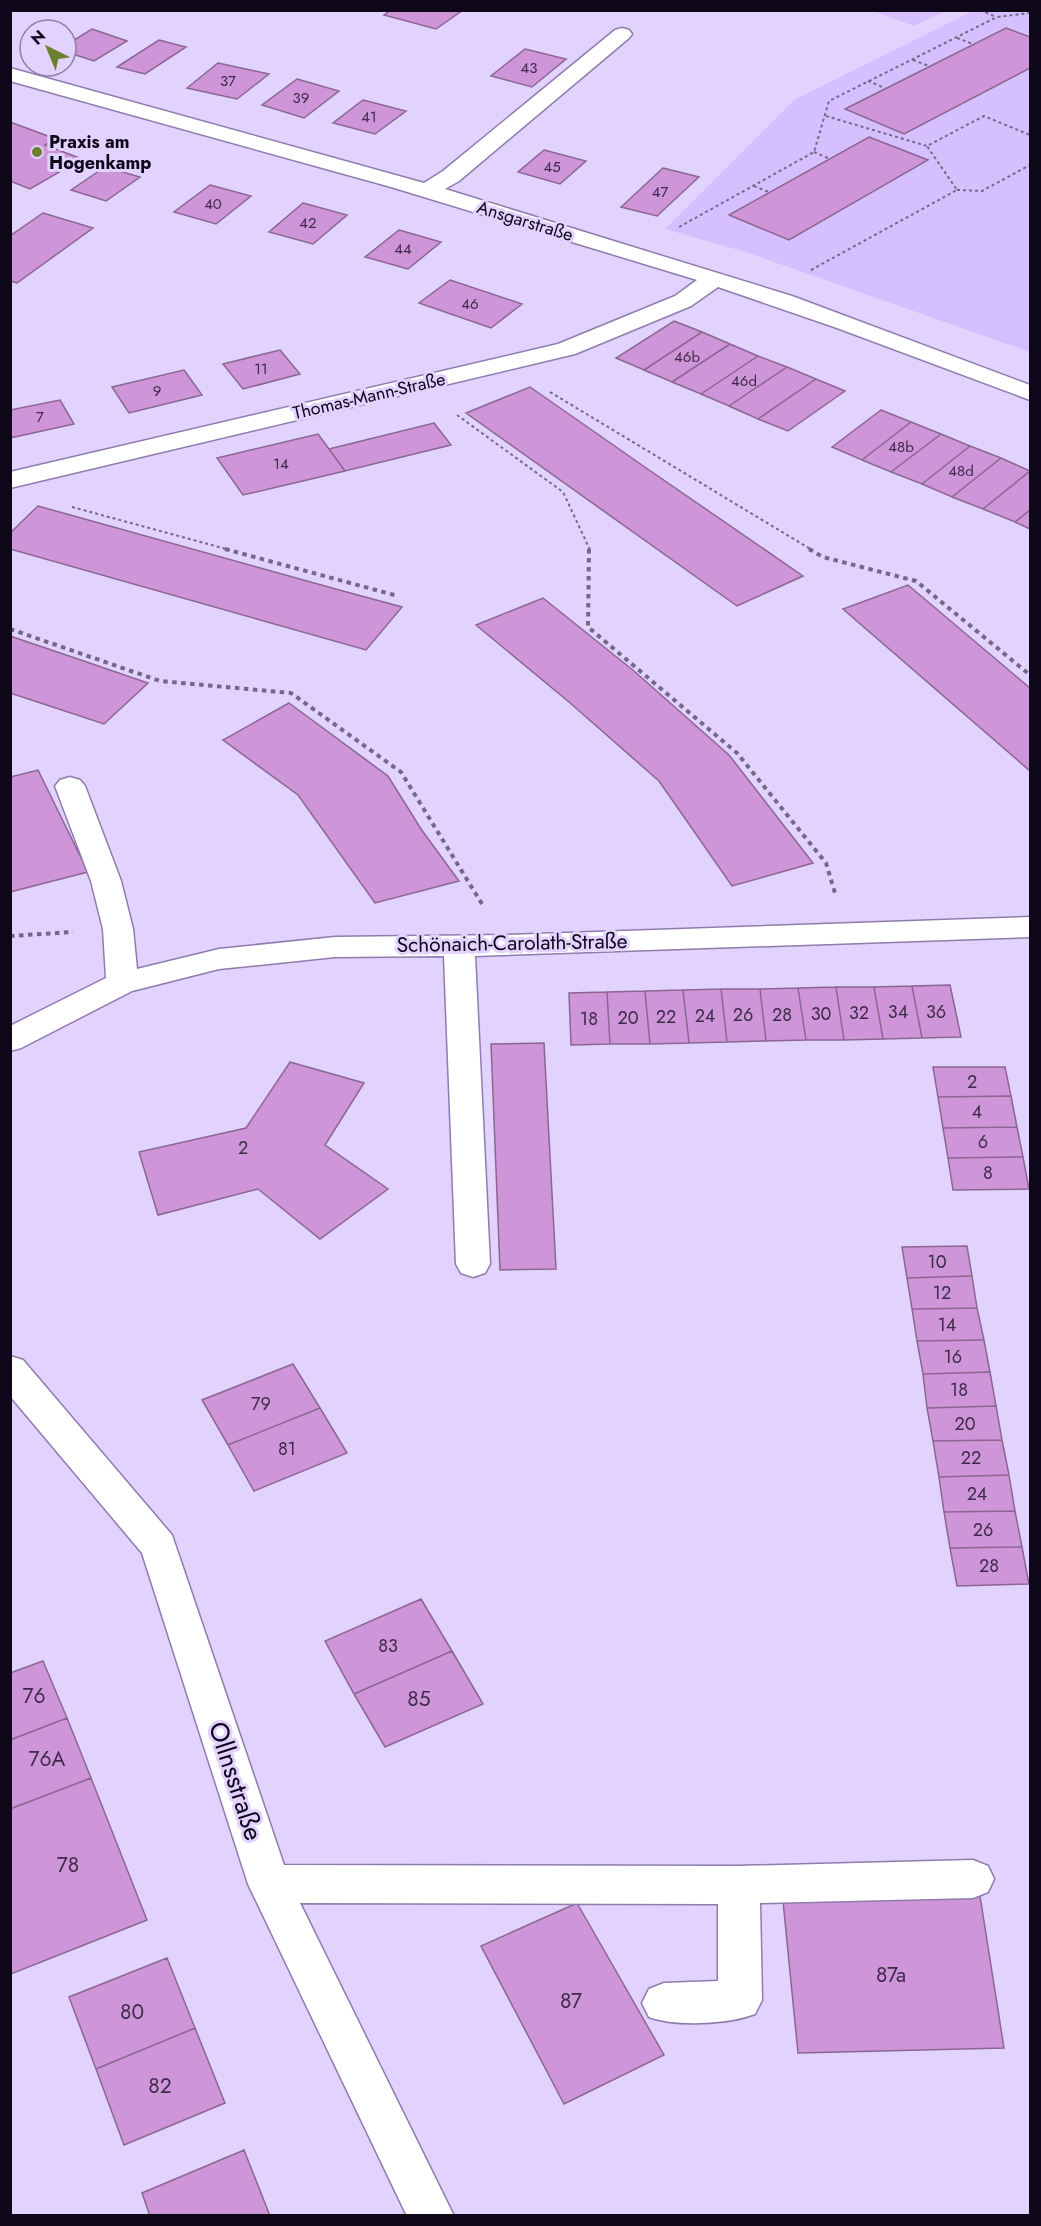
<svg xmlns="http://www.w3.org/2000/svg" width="1041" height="2226" font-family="Jost,sans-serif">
<rect width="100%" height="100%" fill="#e1d2fe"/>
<path fill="#d6bffe" d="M 873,11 L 946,11 L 914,26 Z
M 973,11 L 1030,11 L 1030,352 L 746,252 L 665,229 L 794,100 Z"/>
<path fill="#ce95d8" stroke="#8b6691" stroke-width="1.5" d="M 391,10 L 463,10 L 436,29 L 384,15 Z
M 1006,28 L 1030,37 L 1030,68 L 904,134 L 845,109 Z
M 92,29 L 127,41 L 94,61 L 66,52 L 66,45 Z
M 159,40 L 186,47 L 145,74 L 117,67 Z
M 525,49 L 566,59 L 532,87 L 491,76 Z
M 218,63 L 269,74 L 237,99 L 187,88 Z
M 297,79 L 339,91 L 304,118 L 262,105 Z
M 363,100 L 406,111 L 375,134 L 333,123 Z
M 10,122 L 56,139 L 45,145 L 82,159 L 30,189 L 10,181 Z
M 869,137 L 928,160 L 789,240 L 729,215 Z
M 544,150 L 586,161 L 560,184 L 518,172 Z
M 105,167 L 140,177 L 106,201 L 71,190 Z
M 663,168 L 699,177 L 657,216 L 621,207 Z
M 210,185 L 251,196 L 216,224 L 174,212 Z
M 303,203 L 347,215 L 313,244 L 269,232 Z
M 43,213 L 93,228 L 17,283 L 10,281 L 10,236 Z
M 399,230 L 441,242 L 408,269 L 365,257 Z
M 450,280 L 522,304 L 491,328 L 419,303 Z
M 674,321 L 702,332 L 644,370 L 616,358 Z
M 702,332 L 730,344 L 672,382 L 644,370 Z
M 730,344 L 758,356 L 701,394 L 672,382 Z
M 280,350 L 300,374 L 243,389 L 223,364 Z
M 758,356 L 787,367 L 729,406 L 701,394 Z
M 787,367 L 816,379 L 758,419 L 729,406 Z
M 184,370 L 202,395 L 129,413 L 112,387 Z
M 816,379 L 845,391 L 788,431 L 758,419 Z
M 530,387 L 652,472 L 803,576 L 737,606 L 466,413 Z
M 60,400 L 74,424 L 10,438 L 10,410 Z
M 881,410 L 911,422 L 862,460 L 832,447 Z
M 911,422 L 941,434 L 891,472 L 862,460 Z
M 434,423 L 451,445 L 345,471 L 329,449 Z
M 318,434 L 345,471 L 243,495 L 217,458 Z
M 941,434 L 970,446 L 922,484 L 891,472 Z
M 970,446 L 1001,458 L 952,497 L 922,484 Z
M 1001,458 L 1030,471 L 983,509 L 952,497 Z
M 1030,471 L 1030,510 L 1015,522 L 983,509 Z
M 38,506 L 343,591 L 402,607 L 366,650 L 10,549 L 10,533 Z
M 1030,510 L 1030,529 L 1015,522 Z
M 908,585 L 1030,688 L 1030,771 L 843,609 Z
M 543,598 L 634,671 L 729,755 L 813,863 L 732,886 L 659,781 L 569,702 L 476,625 Z
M 10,636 L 75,658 L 148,683 L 104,724 L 10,693 Z
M 289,703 L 388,776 L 421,829 L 459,881 L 375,903 L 298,795 L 223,740 Z
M 38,770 L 88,872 L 10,892 L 10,777 Z
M 950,985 L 961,1037 L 922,1038 L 912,986 Z
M 912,986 L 922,1038 L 883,1039 L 874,987 Z
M 836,987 L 844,1040 L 806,1040 L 798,988 Z
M 836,987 L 874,987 L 883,1039 L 844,1040 Z
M 798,988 L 806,1040 L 766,1041 L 760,989 Z
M 721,989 L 727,1042 L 689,1043 L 683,990 Z
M 721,989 L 760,989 L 766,1041 L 727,1042 Z
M 683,990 L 689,1043 L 650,1044 L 645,991 Z
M 645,991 L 650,1044 L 610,1044 L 607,992 Z
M 607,992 L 610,1044 L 571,1045 L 569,993 Z
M 544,1043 L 556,1269 L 500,1270 L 491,1044 Z
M 290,1062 L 364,1083 L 325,1145 L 388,1189 L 320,1239 L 258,1189 L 158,1215 L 139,1152 L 246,1128 Z
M 933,1067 L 1005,1067 L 1011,1096 L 938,1097 Z
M 1011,1096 L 1017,1127 L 943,1128 L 938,1097 Z
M 1017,1127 L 1023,1157 L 948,1158 L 943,1128 Z
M 1023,1157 L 1029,1189 L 953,1190 L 948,1158 Z
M 967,1246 L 972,1276 L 907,1278 L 902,1247 Z
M 972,1276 L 977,1308 L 912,1309 L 907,1278 Z
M 977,1308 L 984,1340 L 917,1341 L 912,1309 Z
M 984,1340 L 990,1372 L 923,1374 L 917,1341 Z
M 293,1364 L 320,1408 L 228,1445 L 202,1400 Z
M 990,1372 L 996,1406 L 927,1408 L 923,1374 Z
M 996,1406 L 1002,1440 L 933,1441 L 927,1408 Z
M 320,1408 L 347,1453 L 254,1491 L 228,1445 Z
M 1002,1440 L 1009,1475 L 939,1477 L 933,1441 Z
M 1009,1475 L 1015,1511 L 944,1512 L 939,1477 Z
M 1015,1511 L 1022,1547 L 950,1548 L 944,1512 Z
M 1022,1547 L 1029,1584 L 957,1586 L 950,1548 Z
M 421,1599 L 452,1651 L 354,1694 L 325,1641 Z
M 452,1651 L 483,1704 L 385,1747 L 354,1694 Z
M 43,1661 L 67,1718 L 10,1740 L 10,1673 Z
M 67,1718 L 91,1778 L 10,1809 L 10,1740 Z
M 91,1778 L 147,1920 L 11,1974 L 10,1809 Z
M 980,1896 L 1004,2048 L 798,2053 L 783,1901 Z
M 577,1903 L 664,2055 L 564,2104 L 481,1946 Z
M 167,1958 L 195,2028 L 96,2069 L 69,1997 Z
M 195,2028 L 225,2103 L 124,2145 L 96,2069 Z
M 244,2150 L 270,2216 L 150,2216 L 142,2193 Z"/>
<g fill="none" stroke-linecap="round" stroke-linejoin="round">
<defs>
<path id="minor" d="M 622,28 L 629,30 L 632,34 L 629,38 L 459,181 L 445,189 L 792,296 L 1030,385 L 1030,400 L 837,328 L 718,287 L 691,306 L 575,354 L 10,488 L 10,472 L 558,344 L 675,296 L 697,280 L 391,187 L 10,81 L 10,68 L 424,183 L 443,171 L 615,30 Z
M 70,777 L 80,780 L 85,786 L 121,881 L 133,929 L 137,969 L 219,949 L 335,937 L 507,935 L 1030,917 L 1030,937 L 475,956 L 490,1264 L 485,1273 L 473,1277 L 461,1273 L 456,1264 L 444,956 L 335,957 L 219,969 L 132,991 L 21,1048 L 10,1051 L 10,1026 L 106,978 L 103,929 L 91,881 L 55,786 L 60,780 Z
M 10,1356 L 23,1360 L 172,1535 L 284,1865 L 739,1866 L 973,1860 L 988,1866 L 994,1879 L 988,1892 L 973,1898 L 760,1903 L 762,2000 L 755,2014 C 729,2024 675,2027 649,2017 L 642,2003 L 649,1989 L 664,1983 L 718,1981 L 718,1904 L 300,1903 L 454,2216 L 407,2216 L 248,1884 L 142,1553 L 10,1396 Z"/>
</defs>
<use href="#minor" stroke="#8e7cae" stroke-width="3"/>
<path stroke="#736887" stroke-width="2" stroke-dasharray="3 3" stroke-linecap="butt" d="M 980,10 L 996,17
M 957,38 L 973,44
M 913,60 L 929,66
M 868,81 L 885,88
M 826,116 L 927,146
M 814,152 L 830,159
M 754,186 L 769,192
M 957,190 L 982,191 L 1030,165
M 679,227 L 814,152 L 829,101 L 997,17 L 1030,13
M 811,270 L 957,190 L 927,146 L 984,116 L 1030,135
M 550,392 L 812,550
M 457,415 L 563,492 L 590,550
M 72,507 L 230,550"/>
<path stroke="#736887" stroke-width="4" stroke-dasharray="4.5 4.5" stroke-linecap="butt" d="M 225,549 L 398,596
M 589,549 L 588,627 L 737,753 L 826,863 L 835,893
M 809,549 L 823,557 L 916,581 L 1030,675
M 10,629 L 160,681 L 291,693 L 401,772 L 482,904
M 10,936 L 73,932"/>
<use href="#minor" fill="#fff" fill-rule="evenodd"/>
</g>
<circle fill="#6c7f2f" stroke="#e1d2fe" stroke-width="2" cx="37" cy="152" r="6"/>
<g text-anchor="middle" stroke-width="6" stroke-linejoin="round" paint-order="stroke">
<g font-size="15" fill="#3e2a49">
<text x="529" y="73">43</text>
<text x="228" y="86">37</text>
<text x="301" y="103">39</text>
<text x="369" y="122">41</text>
<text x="552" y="172">45</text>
<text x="660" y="197">47</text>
<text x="213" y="209">40</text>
<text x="308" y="228">42</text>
<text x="403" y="254">44</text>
<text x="470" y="309">46</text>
<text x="687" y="362">46b</text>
<text x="261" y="374">11</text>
<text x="744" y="386">46d</text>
<text x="157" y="396">9</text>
<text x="40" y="422">7</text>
<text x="901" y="452">48b</text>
<text x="281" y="469">14</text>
<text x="961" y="476">48d</text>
</g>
<g font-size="18" font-weight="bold" fill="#0e0719" stroke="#e1d2fe" text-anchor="start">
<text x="49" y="148">Praxis am<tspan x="49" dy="21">Hogenkamp</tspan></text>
</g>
<g font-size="18" fill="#0e0719" stroke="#e1d2fe">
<text transform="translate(525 221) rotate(17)" y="6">Ansgarstraße</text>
<text transform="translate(369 396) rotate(-13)" y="6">Thomas-Mann-Straße</text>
</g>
<g font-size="18" fill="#3e2a49">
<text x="898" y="1018">34</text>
<text x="936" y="1018">36</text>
<text x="859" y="1019">32</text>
<text x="821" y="1020">30</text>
<text x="743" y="1021">26</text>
<text x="782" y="1021">28</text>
<text x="705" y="1022">24</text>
<text x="666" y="1023">22</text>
<text x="628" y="1024">20</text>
<text x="589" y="1025">18</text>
<text x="972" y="1088">2</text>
<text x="977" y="1118">4</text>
<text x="983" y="1148">6</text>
<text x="243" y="1154">2</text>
<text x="988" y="1179">8</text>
<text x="937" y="1268">10</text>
<text x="942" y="1299">12</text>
<text x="947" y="1331">14</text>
<text x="953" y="1363">16</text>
<text x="959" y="1396">18</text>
<text x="261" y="1410">79</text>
<text x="965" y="1430">20</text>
<text x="287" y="1455">81</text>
<text x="971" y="1464">22</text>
<text x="977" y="1500">24</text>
<text x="983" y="1536">26</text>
<text x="989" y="1572">28</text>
<text x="388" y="1652">83</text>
</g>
<g font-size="21" fill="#0e0719" stroke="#e1d2fe">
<text transform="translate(512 943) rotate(-1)" y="7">Schönaich-Carolath-Straße</text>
</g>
<g font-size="21" fill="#3e2a49">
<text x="34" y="1703">76</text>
<text x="419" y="1706">85</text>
<text x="47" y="1766">76A</text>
<text x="68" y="1872">78</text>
<text x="891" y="1982">87a</text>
<text x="571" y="2008">87</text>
<text x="132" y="2019">80</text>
<text x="160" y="2093">82</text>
</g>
<g font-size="26" fill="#0e0719" stroke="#e1d2fe">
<text transform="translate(236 1781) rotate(72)" y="9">Ollnsstraße</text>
</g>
</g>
<rect width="1041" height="2226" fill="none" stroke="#0e0719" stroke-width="24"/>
<g transform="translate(48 48) rotate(317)"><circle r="28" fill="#e1d2fe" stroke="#8d81a2" stroke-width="1.5"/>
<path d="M0-4.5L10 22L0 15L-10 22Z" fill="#6c7f2f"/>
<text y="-9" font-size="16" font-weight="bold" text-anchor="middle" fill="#0e0719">N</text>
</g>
</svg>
